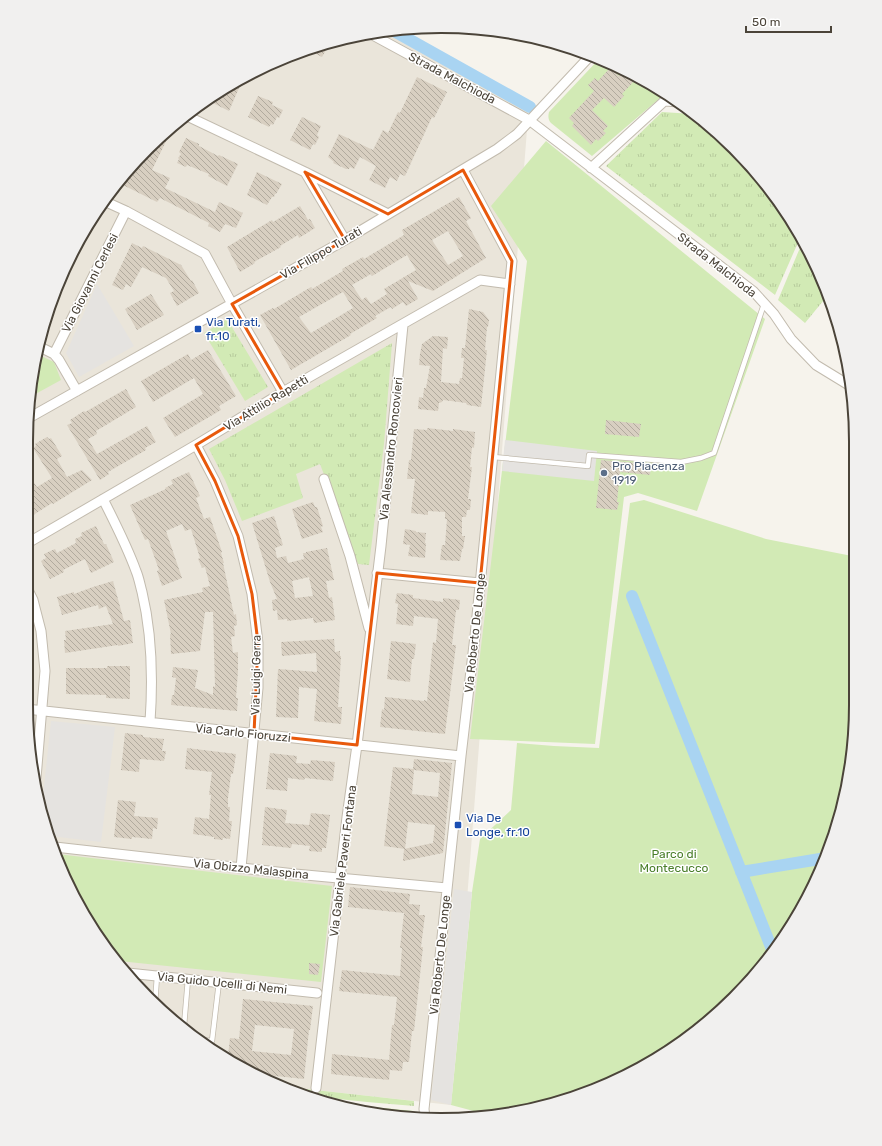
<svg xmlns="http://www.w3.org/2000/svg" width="882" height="1146" font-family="Rubik,sans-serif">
<defs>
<pattern id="grass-tufts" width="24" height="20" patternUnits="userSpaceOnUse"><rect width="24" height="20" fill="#d2eab5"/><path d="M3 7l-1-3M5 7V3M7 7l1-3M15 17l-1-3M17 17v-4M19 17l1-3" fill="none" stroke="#b6ca9c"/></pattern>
<pattern id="building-back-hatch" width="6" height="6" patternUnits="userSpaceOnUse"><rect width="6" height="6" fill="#d8cfc1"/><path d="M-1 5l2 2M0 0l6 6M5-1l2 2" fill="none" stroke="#b1aa9e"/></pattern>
</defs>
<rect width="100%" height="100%" fill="#f6f3ec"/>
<path fill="#eae5da" d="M 394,31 L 529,104 L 451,1105 L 288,1087 L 234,1065 L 148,999 L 82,913 L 40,813 L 26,705 L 27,414 L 40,333 L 69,257 L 112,189 L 148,147 L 211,96 L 282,58 L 360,34 Z"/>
<path fill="url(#grass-tufts)" d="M 662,112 L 693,114 L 735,148 L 786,211 L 800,238 L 775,295 L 606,166 Z
M 802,243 L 828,295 L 805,323 L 778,300 Z
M 227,319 L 268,387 L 245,401 L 204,333 Z
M 392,343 L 384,444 L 369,565 L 358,564 L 320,464 L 296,474 L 303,498 L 242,521 L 225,480 L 209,449 Z
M 288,1087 L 414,1101 L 414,1106 L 367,1102 L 310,1096 Z
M 325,1102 L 414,1111 L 410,1116 L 334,1106 Z"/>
<path fill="#d2eab5" d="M 600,58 L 666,93 L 592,156 L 551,123 C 548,120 548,116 549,112 Z
M 546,141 L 765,319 L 697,511 L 638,493 L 624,497 L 595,744 L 470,739 L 527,261 L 491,206 Z
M 37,354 L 54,362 L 61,380 L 30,397 Z
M 644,500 L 766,539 L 852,556 L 852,759 L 824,864 L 786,935 L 734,999 L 671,1050 L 624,1077 L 549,1106 L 485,1114 L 451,1105 L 472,892 L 480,839 L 511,810 L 517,743 L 554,746 L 599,748 L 630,503 Z
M 57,854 L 332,886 L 321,982 L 119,961 L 82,913 Z"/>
<path fill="#e5e3e0" d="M 97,284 L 134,346 L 79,377 L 66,353 Z
M 505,440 L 597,451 L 594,481 L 502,471 Z
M 51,721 L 115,727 L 101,842 L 50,836 L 41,815 Z
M 454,889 L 472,892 L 451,1105 L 431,1100 Z"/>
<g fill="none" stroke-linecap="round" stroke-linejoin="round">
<path stroke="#a9d4f2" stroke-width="12" d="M 394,31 L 530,107
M 632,596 L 773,952
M 741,872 L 826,858"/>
</g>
<path fill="url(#building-back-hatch)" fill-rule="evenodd" d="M 330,43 L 322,57 L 309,50 L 323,45 Z
M 610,68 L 619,76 L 623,70 L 637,78 L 622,94 L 624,96 L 614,107 L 604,98 L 592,110 L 608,126 L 603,131 L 606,133 L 598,141 L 596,139 L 591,145 L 572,126 L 574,123 L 569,118 L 594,91 L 588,85 L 595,78 L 598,81 Z
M 417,77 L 447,92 L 434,118 L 432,117 L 405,176 L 400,174 L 397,181 L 390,177 L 385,188 L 369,180 L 376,166 L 360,157 L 354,169 L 350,167 L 349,169 L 346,169 L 333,163 L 334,162 L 328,157 L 339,134 L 373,150 L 383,130 L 388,133 L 398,112 L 400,113 Z
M 232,85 L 239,88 L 229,111 L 209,101 L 212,95 Z
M 258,96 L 273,102 L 272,105 L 283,110 L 279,118 L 277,117 L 273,125 L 271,124 L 269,127 L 248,117 Z
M 302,117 L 321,126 L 317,135 L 319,137 L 315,145 L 313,144 L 310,150 L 290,140 Z
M 173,127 L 152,170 L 170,178 L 165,188 L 215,212 L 219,202 L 243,213 L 236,228 L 225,224 L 220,232 L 208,226 L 209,223 L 160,198 L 157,202 L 117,182 L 148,147 Z
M 186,138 L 199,144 L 199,146 L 218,156 L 219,155 L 238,164 L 227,186 L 208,176 L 209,174 L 187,165 L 186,167 L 177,163 L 179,159 L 178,158 L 181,154 L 179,152 Z
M 257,172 L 282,184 L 276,194 L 275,194 L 274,197 L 272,197 L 267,205 L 247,195 Z
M 459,197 L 471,218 L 466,221 L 486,258 L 433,291 L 408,281 L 418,299 L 406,306 L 403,302 L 392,309 L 391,307 L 375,316 L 377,318 L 350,334 L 351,335 L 291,370 L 260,315 L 273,308 L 274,309 L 311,287 L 312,289 L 343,271 L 342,269 L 363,257 L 364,259 L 404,235 L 402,230 ZM 448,231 L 463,256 L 448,265 L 432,240 ZM 407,255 L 416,270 L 384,289 L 387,294 L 371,304 L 366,297 L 362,300 L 352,285 L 371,274 L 372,276 ZM 343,292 L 353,308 L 311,333 L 299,317 Z
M 300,206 L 308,220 L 310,219 L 315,228 L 299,238 L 298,235 L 280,246 L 281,247 L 254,262 L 255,263 L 240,272 L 227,247 L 272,220 L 273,222 Z
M 132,243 L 142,248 L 143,246 L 181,265 L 191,281 L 192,280 L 199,293 L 177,306 L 170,293 L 174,291 L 166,278 L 142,267 L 131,287 L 126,284 L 123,290 L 112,285 Z
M 151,294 L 164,315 L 137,330 L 125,309 Z
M 469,309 L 483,312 L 489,320 L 488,327 L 487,327 L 485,350 L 487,350 L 481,407 L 467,405 L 466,403 L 443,400 L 442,402 L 439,403 L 438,411 L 418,409 L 419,397 L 423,398 L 424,388 L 426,388 L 430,366 L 419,365 L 420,354 L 422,344 L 433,336 L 448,337 L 447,349 L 443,348 L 441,382 L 459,384 L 460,378 L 462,378 L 464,358 L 461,358 L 462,348 L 465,348 Z
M 208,350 L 236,396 L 219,406 L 221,410 L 175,437 L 163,418 L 203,394 L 194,378 L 153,402 L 141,381 L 188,354 L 191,360 Z
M 126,389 L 136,407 L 96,431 L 97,434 L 88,439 L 97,454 L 147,426 L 156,442 L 145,448 L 146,450 L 108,472 L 109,474 L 100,480 L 67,425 L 72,423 L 70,420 L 84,411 L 85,412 Z
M 606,420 L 641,424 L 639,437 L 605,434 Z
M 427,428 L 453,431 L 453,429 L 475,432 L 474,448 L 472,447 L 470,467 L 472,467 L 468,499 L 471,499 L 470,510 L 467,510 L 466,517 L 462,517 L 462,536 L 465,536 L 463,549 L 462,549 L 460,561 L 440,560 L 442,545 L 445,545 L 447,519 L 445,519 L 445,512 L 428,511 L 428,515 L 411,513 L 415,479 L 407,479 L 409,460 L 411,460 L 414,429 L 427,430 Z
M 47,437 L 49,439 L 51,438 L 62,456 L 57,459 L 67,477 L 82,470 L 92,480 L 53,504 L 52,503 L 27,519 L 27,472 L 37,487 L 52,478 L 33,448 L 36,446 L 35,444 Z
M 601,460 L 651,464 L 650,475 L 620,472 L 617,502 L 619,502 L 617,510 L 596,508 Z
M 189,472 L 200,496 L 196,498 L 204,519 L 210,517 L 222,552 L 221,553 L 224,563 L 223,563 L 234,615 L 236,614 L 237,625 L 234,626 L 235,636 L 231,637 L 233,653 L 238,652 L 238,671 L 236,698 L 238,698 L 237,711 L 171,705 L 172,695 L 174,695 L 176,678 L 172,677 L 173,667 L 198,670 L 195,688 L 213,695 L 213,686 L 215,687 L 213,612 L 205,612 L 200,651 L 171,654 L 170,634 L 171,634 L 164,600 L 203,592 L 202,588 L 210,586 L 205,567 L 202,568 L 198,559 L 200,558 L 191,529 L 185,531 L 182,524 L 166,531 L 182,578 L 162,586 L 157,571 L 159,570 L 148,539 L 145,540 L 130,505 L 166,489 L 165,488 L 173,484 L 171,480 Z
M 313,502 L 315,507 L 317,507 L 323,526 L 321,527 L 323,532 L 302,539 L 292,509 Z
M 274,516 L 283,545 L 275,548 L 277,558 L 286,556 L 288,563 L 304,559 L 303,553 L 306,553 L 306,552 L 327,548 L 334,580 L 326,581 L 329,598 L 332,597 L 335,620 L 314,623 L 313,618 L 287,621 L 287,619 L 278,620 L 277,610 L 273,611 L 272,600 L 277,599 L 270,582 L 252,523 ZM 309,577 L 313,596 L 295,598 L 292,581 Z
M 96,526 L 104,544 L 106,544 L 114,562 L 91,573 L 85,559 L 63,570 L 64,572 L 50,579 L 41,561 L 46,558 L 44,554 L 55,549 L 57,553 L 76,543 L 75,539 L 82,536 L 81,533 Z
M 405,529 L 416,531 L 416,532 L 426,533 L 425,543 L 426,543 L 425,558 L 408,556 L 410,545 L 403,544 Z
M 113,581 L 124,621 L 130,620 L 133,643 L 118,646 L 118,645 L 65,653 L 64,640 L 66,640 L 65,631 L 113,624 L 106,606 L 99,609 L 98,605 L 62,615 L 57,597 L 74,592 L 74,594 L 93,587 Z
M 397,593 L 413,595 L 413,598 L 443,602 L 443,598 L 460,600 L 459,610 L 456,610 L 452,645 L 456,645 L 445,734 L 380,727 L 382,709 L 384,710 L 385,697 L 424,701 L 424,700 L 427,701 L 433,642 L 436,643 L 438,619 L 414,616 L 413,626 L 396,624 L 398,604 L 395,603 Z
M 334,639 L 335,652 L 340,651 L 340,656 L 341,656 L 338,707 L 342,707 L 341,724 L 314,721 L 317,689 L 299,687 L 298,718 L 276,717 L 278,669 L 317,672 L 316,653 L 282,656 L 281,642 Z
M 391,641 L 416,644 L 414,659 L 412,659 L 410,682 L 387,679 Z
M 107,666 L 130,666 L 130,699 L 106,698 L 106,695 L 66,694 L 66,668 L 107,668 Z
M 125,733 L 143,735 L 143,737 L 164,739 L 162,751 L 166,751 L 164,761 L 140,759 L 139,772 L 121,770 Z
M 187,748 L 236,754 L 233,774 L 231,774 L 228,798 L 228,807 L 230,807 L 229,821 L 232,821 L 230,839 L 223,838 L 223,840 L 214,839 L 214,837 L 193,834 L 195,817 L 209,819 L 211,795 L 209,795 L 212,772 L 185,769 Z
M 270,753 L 297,756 L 296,763 L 310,764 L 311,760 L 335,762 L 333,781 L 305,778 L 304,780 L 288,778 L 287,791 L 266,789 Z
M 414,759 L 452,763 L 443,853 L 403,861 L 404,849 L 433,843 L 435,825 L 408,822 L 405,849 L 384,846 L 393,767 L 413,769 ZM 414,770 L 440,773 L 438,797 L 412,794 Z
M 118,800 L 136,802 L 134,816 L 158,818 L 157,829 L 153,828 L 152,839 L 132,837 L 132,839 L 114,837 Z
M 265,807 L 287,810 L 285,823 L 309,825 L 311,813 L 330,815 L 326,848 L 322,848 L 322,852 L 309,851 L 310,846 L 292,844 L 291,848 L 262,845 L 263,839 L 262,839 Z
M 350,887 L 410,894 L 409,904 L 420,905 L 419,915 L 425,915 L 421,947 L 423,947 L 414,1031 L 412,1031 L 409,1062 L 403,1062 L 402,1071 L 390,1070 L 389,1080 L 331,1074 L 332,1054 L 389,1060 L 392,1025 L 394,1025 L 397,997 L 339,991 L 342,970 L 400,976 L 402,948 L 400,948 L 404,913 L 348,907 Z
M 309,963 L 320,964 L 318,975 L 309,974 Z
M 243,999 L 313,1006 L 310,1030 L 309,1030 L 304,1079 L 257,1074 L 234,1065 L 229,1061 L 230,1056 L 228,1056 L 230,1038 L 239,1039 ZM 255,1025 L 294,1029 L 291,1055 L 252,1051 Z"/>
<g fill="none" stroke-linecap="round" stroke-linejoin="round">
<defs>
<path id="service" d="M 493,457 L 588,466 L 589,455 L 681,462 L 701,458 L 714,453 L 764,304
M 155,1004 L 157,976
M 184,1026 L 188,979
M 202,1040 L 212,1041 L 219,982"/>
<path id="minor" d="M 369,33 L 529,120 L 753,291 L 774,314 L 791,339 L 816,365 L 852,387
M 665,101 L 679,102
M 187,116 L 305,172 L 388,214
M 591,168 L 671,95
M 305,172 L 345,240
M 104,201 L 126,211 L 205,254 L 232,304 L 283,392
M 38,346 L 54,354 L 59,360 L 77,391
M 54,354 L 126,211
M 27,419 L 345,240 L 497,149 L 517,134 L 591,55
M 196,445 L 215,481 L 238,536 L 252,594 L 258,643 L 258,688 L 241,868
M 324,479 L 350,556 L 369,628
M 103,499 C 115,523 127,546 136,571 C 139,578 140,585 142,592 C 152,634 153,679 150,722
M 26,544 L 196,445 L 283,392 L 480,280 L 510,284
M 377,573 L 480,583
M 26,586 L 33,600 L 41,631 L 45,671 L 36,778
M 26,709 L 461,756
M 55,847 L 295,874 L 447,888
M 128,973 L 317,993
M 316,1088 L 347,817 L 357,745 L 381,546 L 403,325
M 425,1118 L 424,1109 L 461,756 L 475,636 L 512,261 L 463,170"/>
</defs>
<use href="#service" stroke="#c2bbae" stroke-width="6"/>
<use href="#minor" stroke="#c2bbae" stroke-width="11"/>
<use href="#service" stroke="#fff" stroke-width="4.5"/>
<use href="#minor" stroke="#fff" stroke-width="9"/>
</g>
<path fill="none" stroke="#e8590c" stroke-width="3" stroke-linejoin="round" d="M 463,170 L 512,261 L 480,583 L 377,573 L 357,745 L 254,734 L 258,643 L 252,594 L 238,536 L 215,481 L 196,445 L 283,392 L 232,304 L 345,240 L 305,172 L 388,214 Z"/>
<g fill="#1a4fb4" stroke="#fff" stroke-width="1.5">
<rect x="194" y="325" width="8" height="8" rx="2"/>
<rect x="454" y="821" width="8" height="8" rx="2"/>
</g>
<circle fill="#5c6f8a" stroke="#fff" stroke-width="1.5" cx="604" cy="473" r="4"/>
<g text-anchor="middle" stroke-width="3" stroke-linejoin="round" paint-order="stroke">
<g font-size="12" fill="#4b4439" stroke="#fff">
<text transform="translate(452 78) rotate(28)" y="4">Strada Malchioda</text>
<text transform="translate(321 253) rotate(-30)" y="4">Via Filippo Turati</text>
<text transform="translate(717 265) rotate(38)" y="4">Strada Malchioda</text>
<text transform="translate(90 283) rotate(-63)" y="4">Via Giovanni Cerlesi</text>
<text transform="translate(266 403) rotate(-31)" y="4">Via Attilio Rapetti</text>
<text transform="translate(391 449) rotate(-84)" y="4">Via Alessandro Roncovieri</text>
<text transform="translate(475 633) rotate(-84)" y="4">Via Roberto De Longe</text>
<text transform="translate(256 675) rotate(-89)" y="4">Via Luigi Gerra</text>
<text transform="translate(243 733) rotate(6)" y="4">Via Carlo Fioruzzi</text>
<text transform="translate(343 861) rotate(-83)" y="4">Via Gabriele Paveri Fontana</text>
<text transform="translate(251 869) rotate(6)" y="4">Via Obizzo Malaspina</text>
<text transform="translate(440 955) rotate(-84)" y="4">Via Roberto De Longe</text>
<text transform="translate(222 983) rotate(6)" y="4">Via Guido Ucelli di Nemi</text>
</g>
<g font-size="12" fill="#164399" stroke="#fff" text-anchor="start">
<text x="206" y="326">Via Turati,<tspan x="206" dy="14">fr.10</tspan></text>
<text x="466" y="822">Via De<tspan x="466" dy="14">Longe, fr.10</tspan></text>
</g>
<g font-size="12" fill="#4e5e75" stroke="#fff" text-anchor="start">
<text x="612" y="470">Pro Piacenza<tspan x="612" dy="14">1919</tspan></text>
</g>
<g font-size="12" fill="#4a7f2a" stroke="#fff">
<text x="674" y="858">Parco di<tspan x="674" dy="14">Montecucco</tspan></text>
</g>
</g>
<path d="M0 0H882V1146H0ZM441 33H441A408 408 0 0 1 849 441V705A408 408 0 0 1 441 1113H441A408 408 0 0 1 33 705V441A408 408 0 0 1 441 33Z" fill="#f1f0ef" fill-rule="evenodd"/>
<path fill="none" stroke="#4b4439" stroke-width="2" d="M441 33H441A408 408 0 0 1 849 441V705A408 408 0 0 1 441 1113H441A408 408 0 0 1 33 705V441A408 408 0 0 1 441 33Z"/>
<path d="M746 26v6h85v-6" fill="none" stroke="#4b4439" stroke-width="2"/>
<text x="752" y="26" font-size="12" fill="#4b4439" stroke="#ffffff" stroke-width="3" paint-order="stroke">50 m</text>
</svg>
